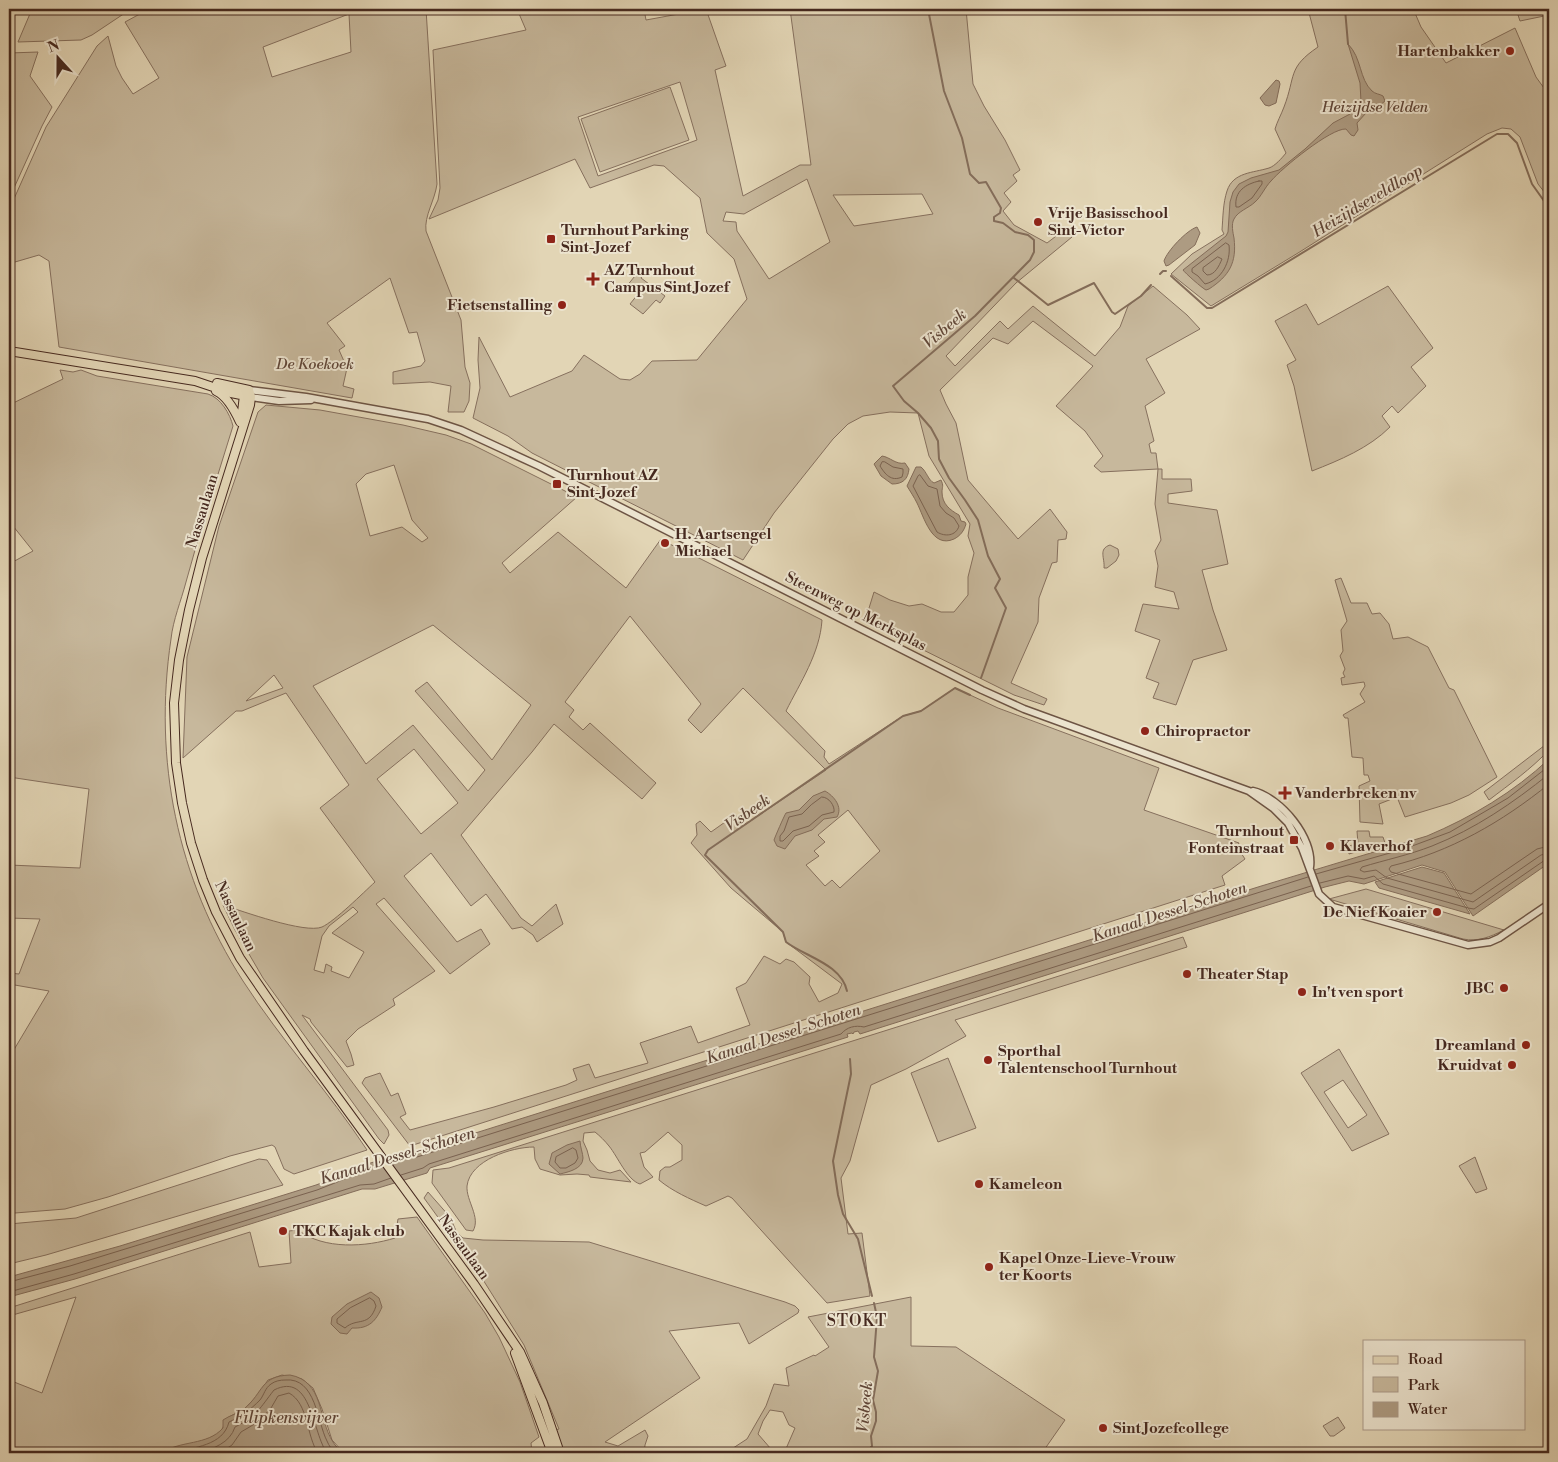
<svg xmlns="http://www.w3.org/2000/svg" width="1558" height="1462" font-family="'Libre Bodoni',serif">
<rect width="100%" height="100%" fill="#e2d5b5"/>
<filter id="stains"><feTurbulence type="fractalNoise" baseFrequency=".004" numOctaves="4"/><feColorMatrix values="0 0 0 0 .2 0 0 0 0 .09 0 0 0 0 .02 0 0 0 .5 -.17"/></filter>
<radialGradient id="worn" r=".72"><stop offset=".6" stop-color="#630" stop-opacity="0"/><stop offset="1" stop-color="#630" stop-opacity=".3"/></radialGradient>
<path fill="#c7b89c" stroke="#86705e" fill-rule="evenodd" d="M 32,9 L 131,9 L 92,35 L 81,40 L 18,42 Z
M 149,9 L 426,9 L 437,184 C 435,200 424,216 426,231 L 461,320 L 465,367 L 470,383 L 469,401 L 464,412 L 448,412 L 451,386 L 430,382 L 393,384 L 393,372 L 421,366 L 425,361 L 417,332 L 409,333 L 390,278 L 327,323 L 345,346 L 339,350 L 347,368 L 343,386 L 354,389 L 352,398 L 59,347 L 49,261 L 39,255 L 15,262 L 9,257 L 9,210 L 46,127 L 97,46 L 108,36 L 116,66 L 122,78 L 133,94 L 159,78 L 125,22 ZM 349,14 L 351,52 L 272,77 L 263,47 Z
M 517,9 L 644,9 L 646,20 L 706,9 L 726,66 L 715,70 L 743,196 L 800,165 L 811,165 L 790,9 L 966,9 L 973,84 L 984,106 L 1005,140 L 1020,170 L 1013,175 L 1017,181 L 1004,193 L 1011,202 L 1003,211 L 1014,225 L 1047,243 L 1068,227 L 1072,237 L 1016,283 L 946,356 L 955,366 L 1000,321 L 1008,329 L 1033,306 L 1095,356 L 1120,327 L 1128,306 L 1153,286 L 1187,315 L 1200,329 L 1146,359 L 1165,393 L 1145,406 L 1154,441 L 1149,444 L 1151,453 L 1156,453 L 1158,469 L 1162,469 L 1162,479 L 1191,479 L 1192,491 L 1168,494 L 1168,503 L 1217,510 L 1228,564 L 1202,570 L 1213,610 L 1227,650 L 1193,660 L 1176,705 L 1153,698 L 1159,683 L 1146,678 L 1160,640 L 1135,631 L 1143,604 L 1179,609 L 1174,592 L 1155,587 L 1158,566 L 1155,551 L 1161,540 L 1155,504 L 1158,469 L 1101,472 L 1094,466 L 1103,456 L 1085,431 L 1056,406 L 1093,366 L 1033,321 L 1008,344 L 993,338 L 940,390 L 946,404 L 956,423 L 968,480 L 1018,539 L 1050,509 L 1067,532 L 1066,539 L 1058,540 L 1057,562 L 1052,563 L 1039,598 L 1038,622 L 1011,683 L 1047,699 L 1044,705 L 1014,695 L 865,621 L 874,592 L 890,600 L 909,606 L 922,604 L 941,612 L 954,612 L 968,595 L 968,577 L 974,553 L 968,536 L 970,524 L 929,456 L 918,413 L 890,412 L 863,416 L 848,424 L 833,439 L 774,513 L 743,560 L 532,453 L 508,436 L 473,418 L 480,388 L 478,360 L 479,337 L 510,397 L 572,371 L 584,355 L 620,379 L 630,380 L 640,374 L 652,361 L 697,360 L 747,299 L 734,259 L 707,233 L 700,198 L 664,166 L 654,165 L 590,188 L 575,159 L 429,219 L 438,200 L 440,188 L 433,50 L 526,30 ZM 680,82 L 697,140 L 598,176 L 578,117 ZM 807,179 L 830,242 L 769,279 L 737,231 L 736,222 L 723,221 L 726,212 L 744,214 ZM 922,194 L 933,214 L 854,226 L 833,195 Z
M 1308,9 L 1426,9 L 1415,13 L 1421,27 L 1446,63 L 1515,28 L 1536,77 L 1549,95 L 1549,198 L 1538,184 L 1520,137 L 1511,129 L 1502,128 L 1487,134 L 1298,253 L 1211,306 L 1171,274 L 1192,254 L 1224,234 L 1222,230 C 1223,217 1223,203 1227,191 C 1233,172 1253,173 1269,168 C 1275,166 1282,158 1286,153 L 1275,129 C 1277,122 1281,115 1284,107 C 1296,76 1287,68 1318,47 Z
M 1516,9 L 1549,9 L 1549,15 L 1520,21 Z
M 38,52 L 30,76 L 52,107 L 42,126 L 9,199 L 9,53 Z
M 670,87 L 689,140 L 600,172 L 581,119 Z
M 639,271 L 643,275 L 641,278 L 665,296 L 660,303 L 656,300 L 643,314 L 630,304 L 638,294 L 637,289 L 633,286 L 628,288 L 626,287 Z
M 1388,286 L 1433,348 L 1411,367 L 1426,386 L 1398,413 L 1392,406 L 1382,416 L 1390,427 C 1369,448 1340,460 1312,471 L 1294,386 L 1287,365 L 1296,360 L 1275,321 L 1306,304 L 1318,325 Z
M 60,370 L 73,372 L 81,370 L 97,376 L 208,394 C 221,398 230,414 233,426 C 217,478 200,530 186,582 C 181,601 173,620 171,639 C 153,760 177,878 243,981 C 281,1040 329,1092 367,1150 L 294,1174 L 284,1169 L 275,1147 L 272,1145 L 230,1156 L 108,1197 L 65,1209 L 15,1213 L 9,1213 L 9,1058 L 49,991 L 9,984 L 9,973 L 19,974 L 40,919 L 9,918 L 9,893 L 12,893 L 13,873 L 9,872 L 9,865 L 80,868 L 89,789 L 9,777 L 9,564 L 33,551 L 9,521 L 9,405 L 63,379 Z
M 266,405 L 320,410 L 403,425 L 446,435 L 471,444 L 577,497 L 502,563 L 510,573 L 558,532 L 626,588 L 661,539 L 664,541 L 662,545 L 665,546 L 667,543 L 681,549 L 822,620 C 820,653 800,683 786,711 L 825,751 L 824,757 L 829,764 L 903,716 L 921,711 L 955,688 L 998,708 L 1159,768 L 1144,810 L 1239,843 L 1237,847 L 1245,859 L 1222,876 L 1225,885 L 410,1146 L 362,1083 L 365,1078 L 380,1073 L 391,1096 L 398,1093 L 406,1114 L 400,1117 L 410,1130 L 494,1107 L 566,1085 L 577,1080 L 573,1069 L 589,1064 L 595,1078 L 648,1063 L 640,1043 L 691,1026 L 698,1043 L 750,1025 L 736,988 L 746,983 L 764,956 L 780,964 L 786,959 L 794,962 L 810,977 L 809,984 L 819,1002 L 838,993 L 842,984 L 786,942 L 783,932 L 731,888 L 691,843 L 697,835 L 696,824 L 700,821 L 711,832 L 735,815 L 746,824 L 826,770 L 743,688 L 701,733 L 688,720 L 701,704 L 630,616 L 565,702 L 574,710 L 569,717 L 583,730 L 590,723 L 656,783 L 642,799 L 554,724 L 532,752 L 461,835 L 521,918 L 532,926 L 556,904 L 563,924 L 537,942 L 533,935 L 522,927 L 512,929 L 486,894 L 471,906 L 431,853 L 404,876 L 457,942 L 481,929 L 490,944 L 450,974 L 384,898 L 376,904 L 435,971 L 393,999 L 395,1005 L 358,1029 L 346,1041 L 351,1054 L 354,1065 L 347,1067 L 311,1022 L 310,1019 L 302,1015 L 388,1130 L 389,1135 L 384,1144 L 379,1139 L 263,978 L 235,930 L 223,905 C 242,911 305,934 322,927 C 335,921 363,893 375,882 L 320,808 L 349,785 L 286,693 L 242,711 L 236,711 L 183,758 L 187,657 L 219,526 L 258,412 ZM 394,465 L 412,520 L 428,538 L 422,542 L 402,527 L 370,536 L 356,484 L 366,474 ZM 433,625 L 531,705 L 492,760 L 427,682 L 415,691 L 485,770 L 468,791 L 413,725 L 366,764 L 313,686 ZM 274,675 L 283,688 L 246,701 ZM 414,749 L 458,803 L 421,834 L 377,779 ZM 848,810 L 880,851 L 840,888 L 832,880 L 825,886 L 806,865 L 819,856 L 814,851 L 825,842 L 818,835 ZM 353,907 L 358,912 L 332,933 L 364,952 L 349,978 L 331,971 L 332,967 L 326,964 L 324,973 L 314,970 L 322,936 L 329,926 Z
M 1110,545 L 1118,549 L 1119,555 L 1116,561 L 1107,568 L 1104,568 C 1105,558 1098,549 1110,545 Z
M 1341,578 L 1351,603 L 1367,603 L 1372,614 L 1380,613 L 1389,624 L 1393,639 L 1408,637 L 1428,647 L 1449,688 L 1454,690 L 1497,777 L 1469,795 L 1451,803 L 1405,817 L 1397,797 L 1379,804 L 1383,824 L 1360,822 L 1359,786 L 1370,781 L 1368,775 L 1364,775 L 1363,758 L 1352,757 L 1348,718 L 1345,718 L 1343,715 L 1365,702 L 1360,694 L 1365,686 L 1364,682 L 1342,685 L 1341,678 L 1345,677 L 1343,673 L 1345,669 L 1340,656 L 1343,651 L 1341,630 L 1347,621 L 1335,580 Z
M 1549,742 L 1549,750 C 1531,769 1510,784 1489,800 L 1484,792 Z
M 1357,831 L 1369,831 L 1370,837 L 1383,837 L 1385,843 L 1349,854 L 1348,846 L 1358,844 Z
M 1366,889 L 1504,930 C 1490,937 1478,942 1463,939 L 1329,899 Z
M 1183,937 L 1187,947 L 955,1020 L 966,1036 L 906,1069 L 871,1085 L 850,1161 L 841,1178 L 848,1234 L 862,1233 L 870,1296 L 827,1303 L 732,1198 L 728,1196 L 706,1206 C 690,1199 672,1191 659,1180 L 660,1171 L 665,1167 L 670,1167 L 682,1160 L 682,1145 L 668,1132 L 645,1152 L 640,1153 L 644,1167 L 653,1177 L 640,1184 C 627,1180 618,1157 609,1146 C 605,1141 600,1136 595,1132 L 584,1133 L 583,1141 L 587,1150 L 590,1161 L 598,1170 L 610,1173 L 620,1170 L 631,1182 L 590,1177 L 589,1175 L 577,1174 L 560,1175 L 540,1169 L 535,1159 L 534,1147 C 512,1147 470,1160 467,1186 C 466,1201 481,1217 473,1231 L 466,1230 L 432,1183 L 433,1170 L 449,1168 Z
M 1339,1049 L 1389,1134 L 1352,1151 L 1301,1073 ZM 1343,1080 L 1367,1115 L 1348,1128 L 1324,1092 Z
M 948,1058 L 976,1128 L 938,1142 L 911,1073 Z
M 1475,1157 L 1487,1189 L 1476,1193 L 1459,1166 Z
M 259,1159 L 267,1160 L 283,1185 L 46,1255 L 9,1264 L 9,1224 L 76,1218 Z
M 428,1192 L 450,1217 L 457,1233 L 463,1238 L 483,1240 L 589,1242 L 785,1302 L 795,1306 L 799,1310 L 798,1313 L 749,1344 L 739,1323 L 669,1331 L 700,1378 L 605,1442 L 618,1446 L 645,1430 L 648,1436 L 645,1445 L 644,1453 L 563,1453 L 555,1430 L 559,1429 L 524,1345 L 480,1275 L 424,1198 Z
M 417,1217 L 485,1313 L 499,1337 L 520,1382 L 539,1437 L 531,1443 L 532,1453 L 344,1453 L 332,1440 L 322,1409 L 313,1388 L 302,1379 L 282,1375 L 268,1380 L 257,1396 L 244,1409 L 227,1418 C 225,1421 224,1426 222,1429 C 216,1441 179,1446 166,1451 L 162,1453 L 9,1453 L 9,1380 L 42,1393 L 76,1297 L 9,1316 L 9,1308 L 250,1232 L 259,1267 L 291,1263 L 289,1231 L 298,1230 C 324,1250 366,1247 395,1238 L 398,1219 Z
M 911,1297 L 911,1346 L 956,1347 L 1065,1420 L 1042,1453 L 801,1453 L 785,1451 L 795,1428 L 789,1425 L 783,1412 L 770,1410 L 763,1421 L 758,1434 L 771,1449 L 773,1453 L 728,1453 L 727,1452 L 747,1439 L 766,1406 L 774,1384 L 789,1386 L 786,1368 L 814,1355 L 815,1356 L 829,1347 L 808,1317 Z
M 1338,1417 L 1345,1428 L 1334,1436 L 1330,1436 L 1323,1426 Z"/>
<path fill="#ad9b82" stroke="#846d5a" d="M 1348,44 C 1362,58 1359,79 1372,91 C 1375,94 1380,94 1383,96 L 1385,101 L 1379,106 L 1368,105 L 1366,113 L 1357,123 L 1358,130 L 1354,136 L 1351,135 L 1346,129 C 1331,128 1282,168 1271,181 C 1265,187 1261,197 1255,202 C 1249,208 1238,211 1234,219 C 1231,224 1233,233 1234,238 C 1237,263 1229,276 1209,289 L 1206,290 C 1202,288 1185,273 1183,270 L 1226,236 L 1228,232 L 1230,202 L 1233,192 L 1239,184 L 1251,178 L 1279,170 L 1305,149 L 1333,123 L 1350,114 L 1361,102 L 1360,83 Z
M 1276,80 L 1279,81 L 1280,84 L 1276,103 L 1269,106 L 1265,105 L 1260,98 Z
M 1197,227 L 1200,233 L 1195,245 L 1169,265 L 1166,266 L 1164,261 C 1167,251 1187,230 1197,227 Z
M 882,456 C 890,457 896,465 905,463 L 909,469 C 908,479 903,484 892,484 L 881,476 L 874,464 Z
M 916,467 L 921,467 C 927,472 928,480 934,483 L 941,480 C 944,486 942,487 942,492 C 942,504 950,510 959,515 L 961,521 L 965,522 L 966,524 C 964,531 960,536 954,539 C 932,549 924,517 917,503 C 914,497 910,491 907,486 Z
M 1549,759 L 1549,863 L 1473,916 L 1445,872 L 1422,865 L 1364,884 L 1349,881 L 1325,887 L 860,1034 L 858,1031 L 854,1032 L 853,1034 L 852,1033 L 847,1034 L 848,1037 L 430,1168 L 427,1173 L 375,1189 L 362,1189 L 75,1279 L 9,1297 L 9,1277 L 120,1246 L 316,1185 L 351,1172 L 355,1168 L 408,1151 L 415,1152 L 1258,887 L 1427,836 C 1472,817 1514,792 1549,759 Z
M 825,791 C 834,796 843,807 837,817 L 824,819 L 812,830 L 795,836 L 785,849 L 777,846 L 774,840 C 775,837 784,816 786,813 L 799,810 L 813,796 Z
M 1422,867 L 1444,873 L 1470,914 L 1379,888 L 1375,882 Z
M 580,1141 C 580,1146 583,1154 583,1158 C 583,1169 568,1172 560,1174 L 549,1164 L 552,1153 L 567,1145 Z
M 371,1292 L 379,1298 L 382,1307 C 376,1321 369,1329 352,1328 L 347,1334 L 340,1333 L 331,1324 L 332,1317 L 347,1304 Z
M 290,1375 C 324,1381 318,1419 333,1442 C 335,1446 340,1450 344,1453 L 162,1453 C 180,1440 207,1446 223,1428 L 223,1420 C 230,1415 238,1414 244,1409 C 264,1392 260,1376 290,1375 Z"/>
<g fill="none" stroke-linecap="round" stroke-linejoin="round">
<path stroke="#7a6250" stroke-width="1" d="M 1259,181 L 1262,181 L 1262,184 L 1252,198 L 1239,207 L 1236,207 C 1234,191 1246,184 1259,181 Z
M 1226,243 L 1229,245 C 1231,261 1222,280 1205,284 L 1198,276 L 1192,272 L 1192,269 Z
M 1218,257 L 1222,259 C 1219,266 1215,275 1207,275 L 1203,271 L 1203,268 Z
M 885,462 L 893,467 L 903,469 L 903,473 L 902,477 C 891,482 885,474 880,466 L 882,462 Z
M 920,475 L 928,486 L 937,489 L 940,506 L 946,513 L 954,518 L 959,526 C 956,536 945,537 937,532 L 913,486 L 918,476 Z
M 1549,774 C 1513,803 1475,829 1432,846 C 1409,855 1385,860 1362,867 L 1360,870 L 1364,872 L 1376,870 L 1387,878 L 1473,902 L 1541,855 L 1549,853
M 1549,784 C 1502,822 1450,852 1391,866 L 1389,869 L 1391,872 L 1471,894 L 1537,849 L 1549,846
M 822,797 C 829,797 835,806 834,812 L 822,815 L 809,826 L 793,831 L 783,841 L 780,841 L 780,836 L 784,831 L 789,817 L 802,814 L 811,805 Z
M 1316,874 L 1404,849 L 1450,832 L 1508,798 L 1549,766
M 1320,883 L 1348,876 L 1364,879 L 1374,876 L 1383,884 L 1468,908 L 1474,909 L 1545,860 L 1549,859
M 573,1148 L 576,1150 L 578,1158 L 575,1163 L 566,1168 L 560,1168 L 555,1162 L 556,1157 Z
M 391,1162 L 408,1156 L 417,1157 L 1308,877
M 401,1175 L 423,1168 L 429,1164 L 841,1034 C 847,1027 855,1025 864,1027 L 1311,886
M 9,1282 L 70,1266 L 317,1190 C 339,1182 359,1172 381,1165
M 9,1292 L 74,1274 L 360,1185 L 374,1184 L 391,1178
M 370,1298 L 374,1301 L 376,1306 C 369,1328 357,1317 345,1328 L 337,1323 L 337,1319 L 350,1308 Z
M 173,1453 C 194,1447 223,1446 229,1422 C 242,1416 250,1410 260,1400 C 264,1395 265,1388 271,1384 C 275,1381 280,1380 285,1380 C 316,1377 317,1422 327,1441 C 329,1446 332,1450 336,1453
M 198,1453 C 213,1449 230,1443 235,1427 C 257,1416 260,1408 274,1390 C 312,1371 312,1433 327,1453
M 220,1453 L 232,1445 L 241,1432 L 258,1422 L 271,1408 L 278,1396 L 289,1393 C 309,1404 306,1436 318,1453"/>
<path stroke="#846d5a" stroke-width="2" d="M 928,9 L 944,91 L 962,138 L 970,174 L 979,183 L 986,182 L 1001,208 L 1000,213 L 994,217 L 994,221 L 1003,223 L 1015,232 L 1028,235 L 1034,240 L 1034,252 L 1030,260 L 975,316 L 893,386 L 904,401 L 918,413 L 931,428 L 938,441 L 939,459 L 949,478 L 965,500 L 978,520 L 988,556 L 1000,579 L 995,588 L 1006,608 L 981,678
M 1345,9 L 1348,44
M 1160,274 L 1163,271 L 1166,271
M 1171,276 L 1207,308 L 1212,308 L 1497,134 L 1508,134 L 1517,143 L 1532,184 L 1549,208
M 1014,278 L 1048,305 L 1094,283 L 1112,312 L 1115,314 L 1141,296 L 1151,285
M 847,991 C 841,964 806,957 786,942 L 783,932 L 705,855 L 708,850 L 903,716 L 921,711 L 955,688 L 970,695
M 850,1059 L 851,1074 L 833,1161 L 838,1195 L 843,1214 L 858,1239 L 872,1296
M 866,1453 L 872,1446 L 871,1436 L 876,1421 L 876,1412 L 873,1400 L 878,1371 L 874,1357 L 877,1317 L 874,1303"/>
<defs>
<path id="minor" d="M 249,390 L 306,397 L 428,419 L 461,430 L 539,466 L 982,690 L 1024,709 L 1249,791 L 1273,808 L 1288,823 L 1302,848 L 1319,894 L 1333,907 L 1468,945 L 1490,942 L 1499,938 L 1549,904
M 251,397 L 279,401 L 311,400
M 1253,791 C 1281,798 1314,838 1310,867"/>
<path id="major" d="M 9,351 L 195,381 L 231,393 L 251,397
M 217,383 L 249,390
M 249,390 L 251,397 L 250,405 L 202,558 L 189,610 L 179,660 L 174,703 L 176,763 L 182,803 L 191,843 L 203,880 L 216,912 L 240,958 L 304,1051 L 474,1284 L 520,1352 L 543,1403 L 560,1453
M 216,391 C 227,396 235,411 240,422
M 241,421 L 244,395
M 515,1353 L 552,1453"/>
</defs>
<use href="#minor" stroke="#6d5444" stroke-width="9"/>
<use href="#major" stroke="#46291f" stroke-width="10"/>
<use href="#minor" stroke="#ece4cf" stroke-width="6"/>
<use href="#major" stroke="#e2d5b5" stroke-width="8"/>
</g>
<g fill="#8f2418" stroke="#ece4cf" stroke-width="2">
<circle cx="1510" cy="51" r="5"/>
<circle cx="1038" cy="222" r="5"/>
<rect x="546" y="234" width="10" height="10" rx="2.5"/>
<path d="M590.5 271.5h5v5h5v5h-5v5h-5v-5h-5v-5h5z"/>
<circle cx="562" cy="305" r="5"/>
<rect x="552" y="479" width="10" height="10" rx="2.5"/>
<circle cx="665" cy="543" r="5"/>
<circle cx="1145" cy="731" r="5"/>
<path d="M1282.5 785.5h5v5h5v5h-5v5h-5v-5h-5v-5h5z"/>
<rect x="1289" y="835" width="10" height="10" rx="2.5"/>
<circle cx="1330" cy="846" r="5"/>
<circle cx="1437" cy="912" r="5"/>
<circle cx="1187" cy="974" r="5"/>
<circle cx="1504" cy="988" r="5"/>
<circle cx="1302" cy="992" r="5"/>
<circle cx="1526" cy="1045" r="5"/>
<circle cx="988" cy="1060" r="5"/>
<circle cx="1512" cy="1065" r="5"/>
<circle cx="979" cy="1184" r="5"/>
<circle cx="283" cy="1231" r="5"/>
<circle cx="989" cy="1267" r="5"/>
<circle cx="1103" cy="1428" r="5"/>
</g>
<g text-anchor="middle" stroke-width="4" stroke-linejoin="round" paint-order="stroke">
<g font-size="15" font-weight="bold" fill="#46291f" stroke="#ece4cf" text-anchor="start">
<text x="1500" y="56" text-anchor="end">Hartenbakker</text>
<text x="1048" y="218">Vrije Basisschool<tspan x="1048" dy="17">Sint-Victor</tspan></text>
<text x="561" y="235">Turnhout Parking<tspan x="561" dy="17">Sint-Jozef</tspan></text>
<text x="604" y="275">AZ Turnhout<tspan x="604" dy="17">Campus Sint Jozef</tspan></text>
<text x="552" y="310" text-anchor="end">Fietsenstalling</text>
<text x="567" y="480">Turnhout AZ<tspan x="567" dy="17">Sint-Jozef</tspan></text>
<text x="675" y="539">H. Aartsengel<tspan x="675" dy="17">Michael</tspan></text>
<text x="1155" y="736">Chiropractor</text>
<text x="1295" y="798">Vanderbreken nv</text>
<text x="1284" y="836" text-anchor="end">Turnhout<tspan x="1284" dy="17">Fonteinstraat</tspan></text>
<text x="1340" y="851">Klaverhof</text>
<text x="1427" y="917" text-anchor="end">De Nief Koaier</text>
<text x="1197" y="979">Theater Stap</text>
<text x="1494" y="993" text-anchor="end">JBC</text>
<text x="1312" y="997">In't ven sport</text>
<text x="1516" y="1050" text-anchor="end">Dreamland</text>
<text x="998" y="1056">Sporthal<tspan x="998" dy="17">Talentenschool Turnhout</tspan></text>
<text x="1502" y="1070" text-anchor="end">Kruidvat</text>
<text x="989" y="1189">Kameleon</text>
<text x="293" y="1236">TKC Kajak club</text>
<text x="999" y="1263">Kapel Onze-Lieve-Vrouw<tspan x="999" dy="17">ter Koorts</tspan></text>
<text x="1113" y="1433">Sint Jozefcollege</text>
</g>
<g font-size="15" font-style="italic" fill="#604638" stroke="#ece4cf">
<text x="1375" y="112">Heizijdse Velden</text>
<text x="315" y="369">De Koekoek</text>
</g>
<g font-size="15" fill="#46291f" stroke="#ece4cf">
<text transform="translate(202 511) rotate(-73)" y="5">Nassaulaan</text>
<text transform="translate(856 611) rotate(27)" y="5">Steenweg op Merksplas</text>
<text transform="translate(236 916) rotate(64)" y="5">Nassaulaan</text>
<text transform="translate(464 1247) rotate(54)" y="5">Nassaulaan</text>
</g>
<g font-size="16" font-style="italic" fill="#604638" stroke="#ece4cf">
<text transform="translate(1367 200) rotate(-31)" y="6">Heizijdseveldloop</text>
<text transform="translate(944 328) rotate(-40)" y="6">Visbeek</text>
<text transform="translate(747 812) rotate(-35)" y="6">Visbeek</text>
<text transform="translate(1169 911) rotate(-18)" y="6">Kanaal Dessel-Schoten</text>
<text transform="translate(783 1033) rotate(-18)" y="6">Kanaal Dessel-Schoten</text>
<text transform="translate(397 1155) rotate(-17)" y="6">Kanaal Dessel-Schoten</text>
<text transform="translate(864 1407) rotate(-85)" y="6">Visbeek</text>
<text x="286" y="1423">Filipkensvijver</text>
</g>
<g font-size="16" letter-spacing="1" fill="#46291f" stroke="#ece4cf">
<text x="857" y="1326">STOKT</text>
</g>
</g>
<rect width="1558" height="1462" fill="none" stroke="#e2d5b5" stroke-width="30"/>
<rect x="10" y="10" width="1538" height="1442" fill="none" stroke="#46291f" stroke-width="2.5"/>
<rect x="15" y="15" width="1528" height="1432" fill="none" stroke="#46291f"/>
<rect x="1363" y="1340" width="162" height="90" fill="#ece4cf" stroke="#aa9989"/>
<rect x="1373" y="1356" width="25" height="8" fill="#e2d5b5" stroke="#aa9989"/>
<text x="1408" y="1364" font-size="15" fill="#46291f">Road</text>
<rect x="1373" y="1377" width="25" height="15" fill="#c7b89c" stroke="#aa9989"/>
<text x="1408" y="1390" font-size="15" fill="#46291f">Park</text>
<rect x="1373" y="1402" width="25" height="15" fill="#ad9b82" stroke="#aa9989"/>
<text x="1408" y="1414" font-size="15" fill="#46291f">Water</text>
<g transform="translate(58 58) rotate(339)" stroke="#ece4cf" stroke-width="4" paint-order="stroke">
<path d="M0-4L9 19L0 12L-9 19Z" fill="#46291f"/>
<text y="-8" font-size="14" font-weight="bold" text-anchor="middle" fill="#46291f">N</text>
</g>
<rect width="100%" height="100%" filter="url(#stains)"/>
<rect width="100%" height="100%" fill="url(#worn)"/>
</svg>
